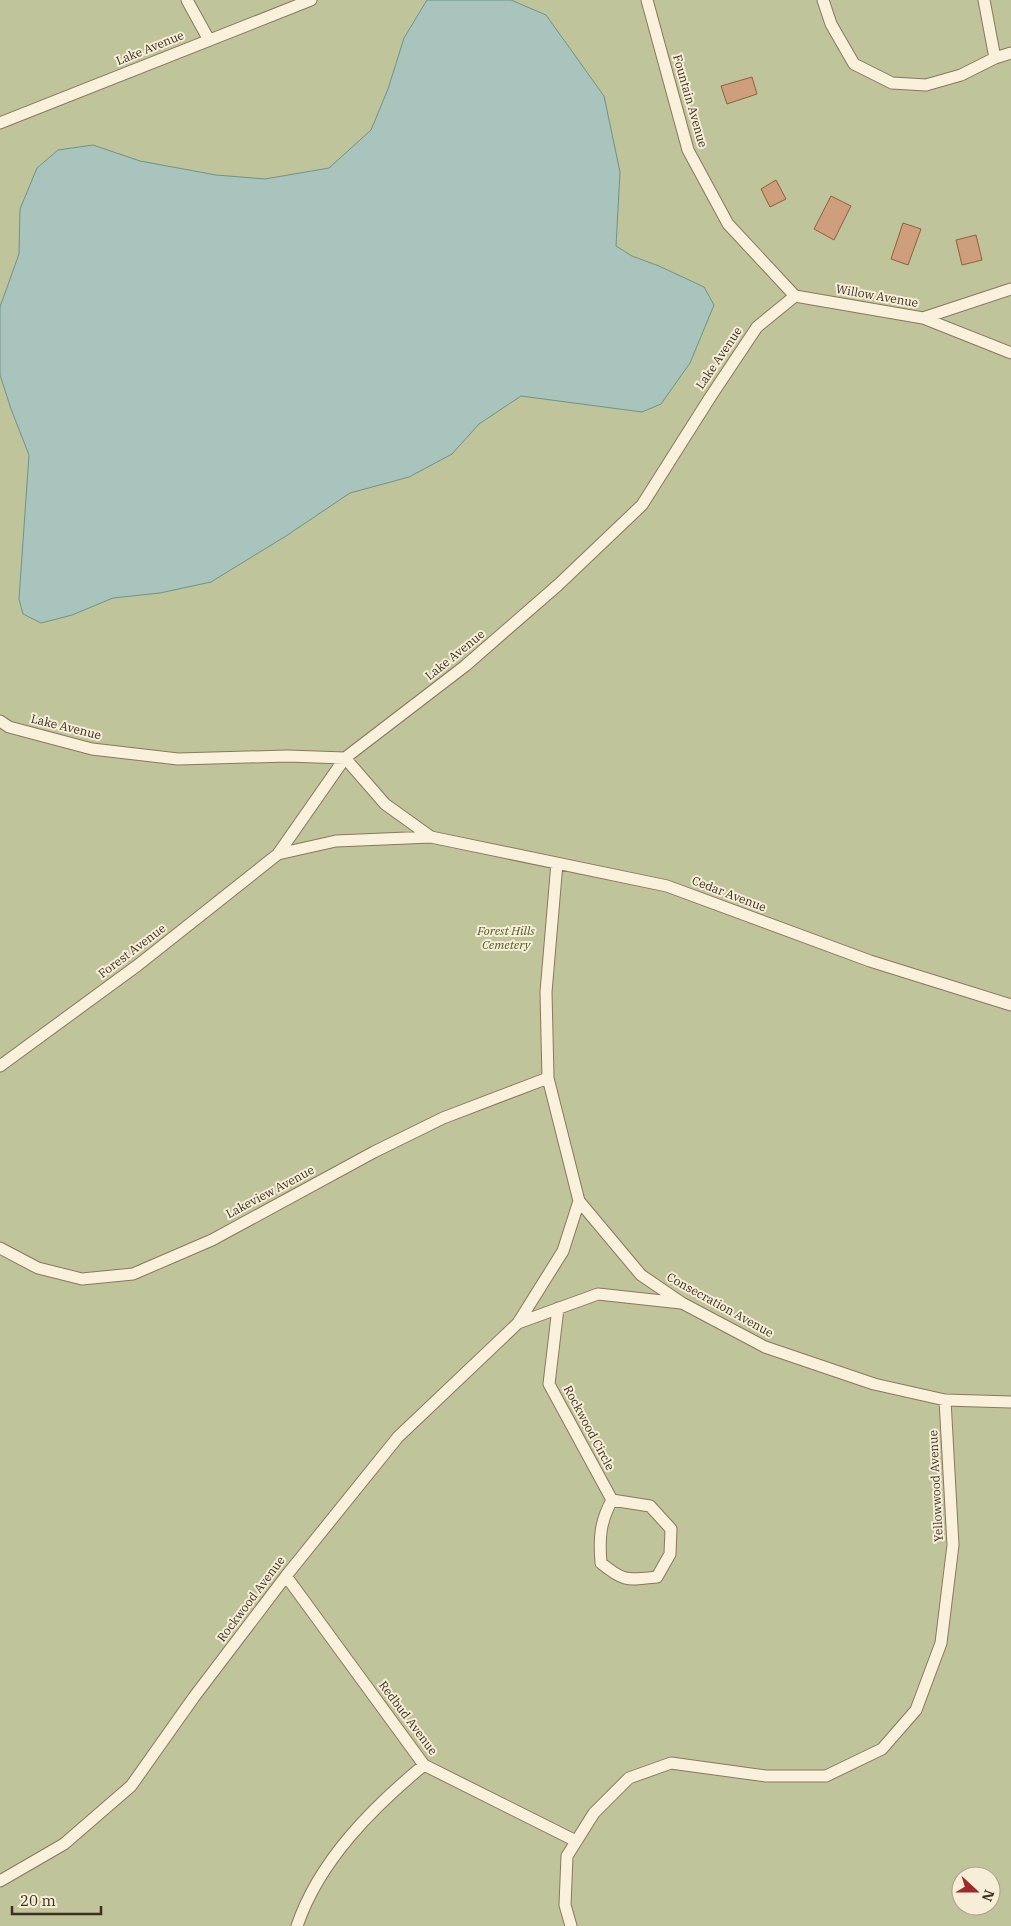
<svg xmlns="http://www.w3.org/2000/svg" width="1011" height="1926" font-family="'IBM Plex Serif',serif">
<rect width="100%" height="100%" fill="#f0e4c8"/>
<path fill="#bfc49a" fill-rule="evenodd" d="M 0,0 L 1011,0 L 1011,1926 L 0,1926 ZM 961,1876 L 991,1876 L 991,1906 L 961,1906 Z"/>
<path fill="#a9c4bc" stroke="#6f938a" d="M 427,0 L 511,0 L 546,15 L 604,96 L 620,172 L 616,246 L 632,256 L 659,266 L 704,287 L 714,305 L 690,363 L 661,404 L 642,412 L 521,396 L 479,424 L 452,454 L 409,477 L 350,493 L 286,536 L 211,582 L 160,593 L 113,598 L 72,615 L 41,623 L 23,614 L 19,599 L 29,455 L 11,409 L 0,375 L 0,307 L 19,254 L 20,209 L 37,168 L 58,150 L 93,145 L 140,161 L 216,175 L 265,179 L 329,168 L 371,130 L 388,89 L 404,38 Z"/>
<path fill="#cf9f7d" stroke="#8d5f41" d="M 752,77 L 757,94 L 727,104 L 721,86 Z
M 776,180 L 786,199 L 770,207 L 761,189 Z
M 831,196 L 851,206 L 834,240 L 814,229 Z
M 903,223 L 921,229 L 908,265 L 891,259 Z
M 976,235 L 982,260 L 962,265 L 956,240 Z"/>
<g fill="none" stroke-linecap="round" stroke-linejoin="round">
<defs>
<path id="service" d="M 187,0 L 209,40
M 647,0 L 688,150 L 728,224 L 795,296
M 823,0 L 831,24 L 854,64 L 892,83 L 926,85 L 961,75 L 995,58 L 1011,53
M 984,0 L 995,58
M 0,123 L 311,0
M 795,296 L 923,318 L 1011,289
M 923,318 L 1011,353
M 0,721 L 9,727 L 92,749 L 178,759 L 287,756 L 345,758
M 345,758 L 385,804 L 431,837
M 278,854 L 345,758 L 465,666 L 558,585 L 642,505 L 711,396 L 757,327 L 795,296
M 557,863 L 546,992 L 548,1078 L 579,1201 L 641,1275 L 682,1303 L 765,1347 L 874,1384 L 945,1400 L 1011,1402
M 0,1066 L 138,965 L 278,854 L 336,841 L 431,837 L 667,886 L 870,961 L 1011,1005
M 0,1248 L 38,1268 L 82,1279 L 133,1274 L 212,1240 L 374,1152 L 443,1118 L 548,1078
M 558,1308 L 549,1384 L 612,1500 L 650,1506 L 671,1529 L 670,1554 L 657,1577 C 627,1580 624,1582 601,1563 C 599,1538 600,1522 612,1500
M 518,1323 L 598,1294 L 681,1303
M 286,1576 L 424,1765 L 576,1841
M 0,1881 L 64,1844 L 131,1786 L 194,1697 L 286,1576 L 398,1437 L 518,1323 L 563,1251 L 579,1201
M 297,1926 C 319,1861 372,1808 424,1765
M 571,1926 L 565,1905 L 567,1856 L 594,1813 L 629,1778 L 671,1763 L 766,1776 L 826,1776 L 882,1749 L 916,1710 L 941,1643 L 953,1545 L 945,1400"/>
</defs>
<use href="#service" stroke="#8d765c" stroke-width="13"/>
<use href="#service" stroke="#faf1dc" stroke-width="11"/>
</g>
<g text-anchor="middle" stroke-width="4" stroke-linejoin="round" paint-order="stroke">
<g font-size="12" fill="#3d2e20" stroke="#f7eed8">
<text transform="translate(150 48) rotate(-22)" y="4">Lake Avenue</text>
<text transform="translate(690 101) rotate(74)" y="4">Fountain Avenue</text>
<text transform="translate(877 296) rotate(10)" y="4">Willow Avenue</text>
<text transform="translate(719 358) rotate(-56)" y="4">Lake Avenue</text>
<text transform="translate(455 655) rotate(-39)" y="4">Lake Avenue</text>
<text transform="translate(66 727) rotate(14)" y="4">Lake Avenue</text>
<text transform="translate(729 894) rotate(21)" y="4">Cedar Avenue</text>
<text transform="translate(132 951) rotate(-37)" y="4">Forest Avenue</text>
<text transform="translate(270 1192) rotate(-28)" y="4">Lakeview Avenue</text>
<text transform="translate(720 1305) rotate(29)" y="4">Consecration Avenue</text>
<text transform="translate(589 1428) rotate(62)" y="4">Rockwood Circle</text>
<text transform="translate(936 1486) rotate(-93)" y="4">Yellowwood Avenue</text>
<text transform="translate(251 1599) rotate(-53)" y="4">Rockwood Avenue</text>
<text transform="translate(408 1718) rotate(53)" y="4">Redbud Avenue</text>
</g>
<g font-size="12" font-style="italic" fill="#4d5a26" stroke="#f7eed8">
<text x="506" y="935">Forest Hills<tspan x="506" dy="14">Cemetery</tspan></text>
</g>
</g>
<g transform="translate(976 1891) rotate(111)"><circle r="24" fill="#f7eed8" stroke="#ada18e"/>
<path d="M0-4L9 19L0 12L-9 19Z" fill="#9e2a2b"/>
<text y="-8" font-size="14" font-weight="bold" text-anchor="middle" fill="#3d2e20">N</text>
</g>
<path d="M12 1906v8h89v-8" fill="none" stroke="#3d2e20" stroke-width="2.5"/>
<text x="20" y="1906" font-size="15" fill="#3d2e20" stroke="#f7eed8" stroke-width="4" paint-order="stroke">20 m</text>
</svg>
